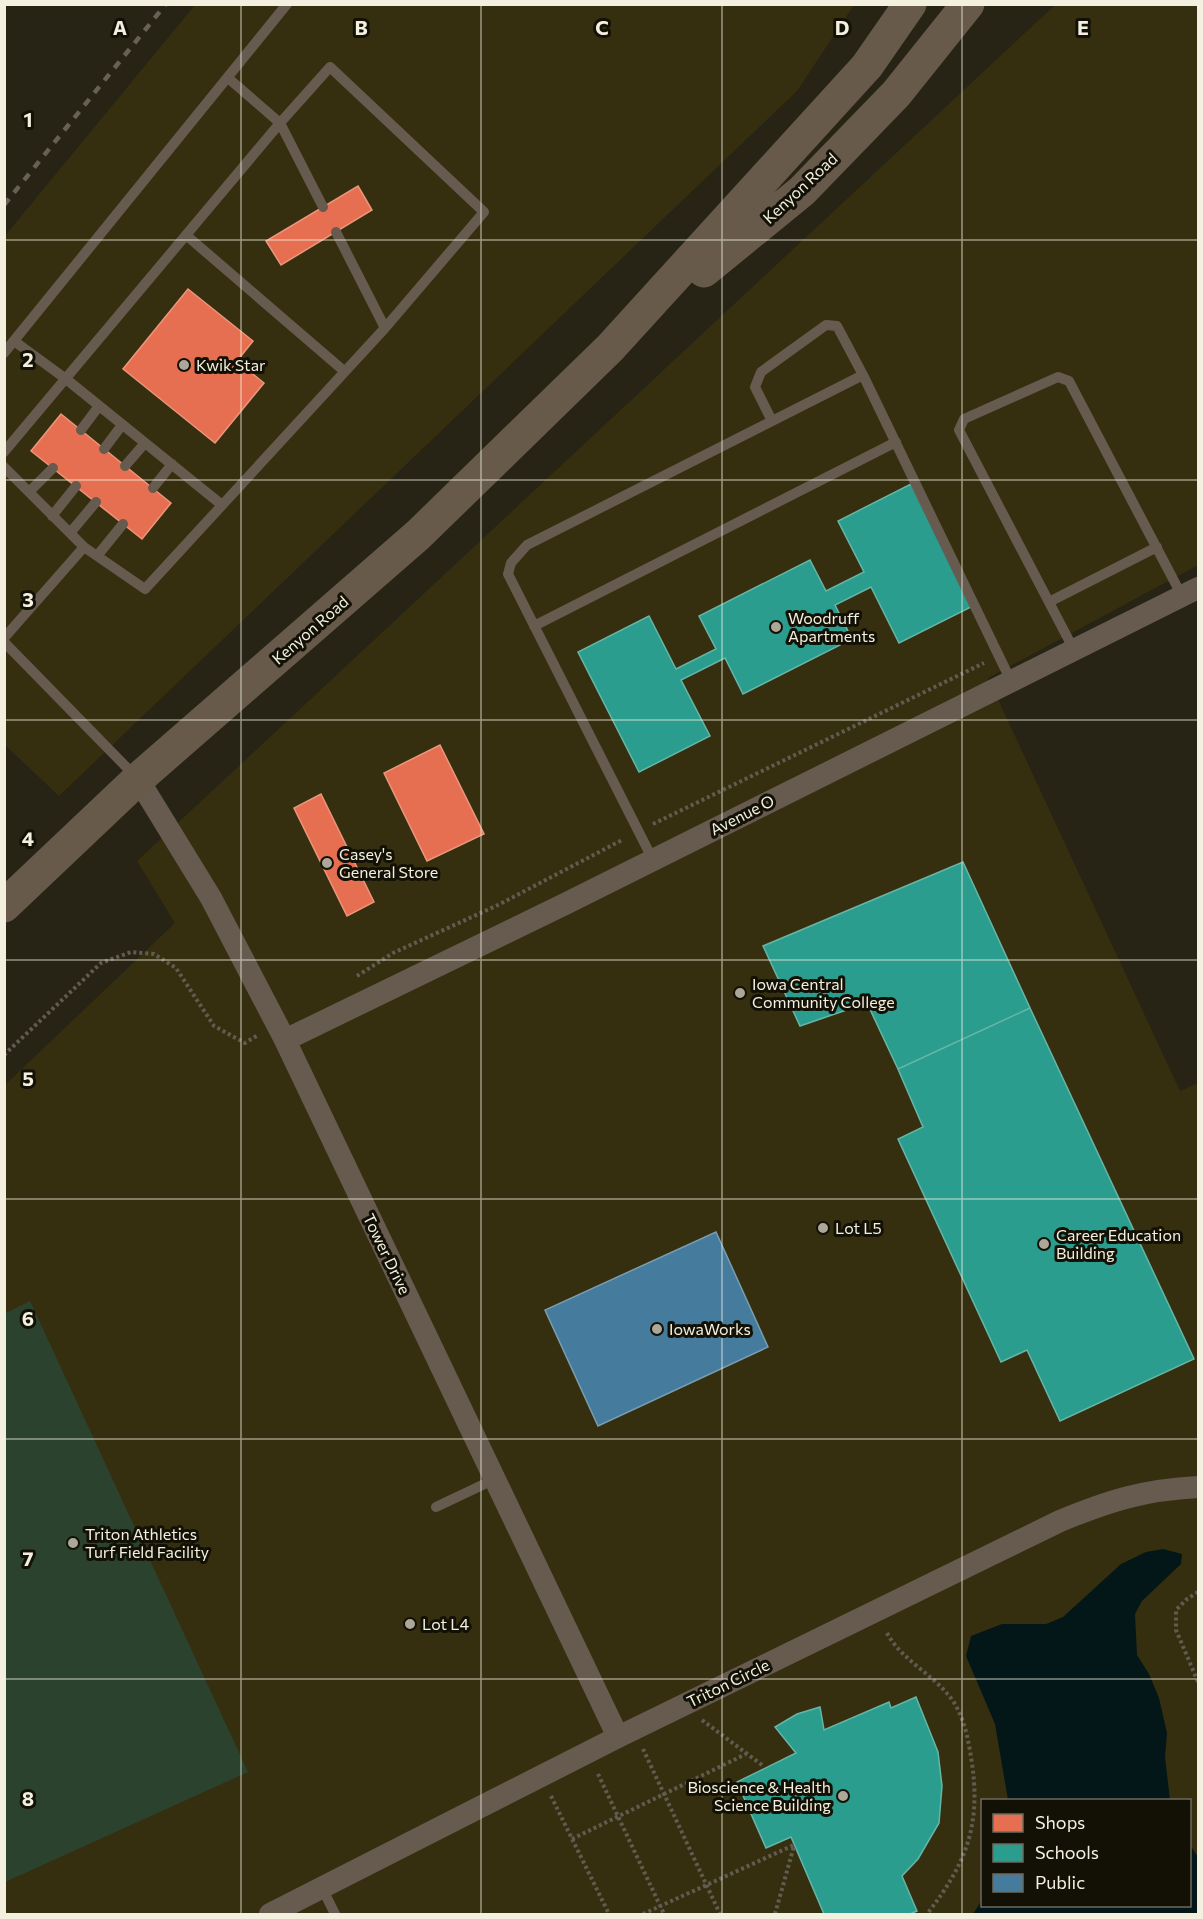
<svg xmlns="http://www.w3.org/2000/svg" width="1203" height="1919" font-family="Commissioner,sans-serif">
<rect width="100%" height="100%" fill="#272315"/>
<path fill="#362f0f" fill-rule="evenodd" d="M 195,5 L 854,5 L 797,91 L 59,796 L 5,745 L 4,237 Z
M 1055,5 L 1198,5 L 1198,565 L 988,678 L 1180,1091 L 1198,1083 L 1198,1914 L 5,1914 L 5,1085 L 175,923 L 137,861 ZM 982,1800 L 1190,1800 L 1190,1906 L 982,1906 Z"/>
<path fill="#2b432e" d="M 30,1301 L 248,1772 L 5,1882 L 4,1314 Z"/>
<path fill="#041718" d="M 1163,1549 L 1182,1554 L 1181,1564 L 1142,1601 L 1135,1614 L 1137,1655 L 1149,1674 L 1159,1698 L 1167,1733 L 1165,1757 L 1170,1800 L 1008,1800 L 995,1724 L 966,1656 L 971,1636 L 1002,1624 L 1046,1624 L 1063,1617 L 1121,1564 L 1146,1552 Z
M 1190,1845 L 1198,1857 L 1198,1914 L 973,1914 L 982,1900 L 982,1906 L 1190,1906 Z"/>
<path fill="#e76f51" stroke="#eb967c" stroke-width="1.5" d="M 358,186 L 372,210 L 281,265 L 266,241 Z
M 188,289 L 253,341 L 237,361 L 264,383 L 215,443 L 123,369 Z
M 61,414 L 171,503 L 142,539 L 31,451 Z
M 440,745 L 484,834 L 427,861 L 384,773 Z
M 321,794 L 374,902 L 347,916 L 294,808 Z"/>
<path fill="#2a9d8f" stroke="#66b6a7" stroke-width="1.5" d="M 911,484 L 973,606 L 899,643 L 871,587 L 835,605 L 852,639 L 743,694 L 725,658 L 681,680 L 710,736 L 639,772 L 578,652 L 649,616 L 676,669 L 716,649 L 699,616 L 810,560 L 826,591 L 864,572 L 838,521 Z
M 963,862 L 1030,1008 L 898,1069 L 867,1003 L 800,1026 L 763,946 Z
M 1030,1008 L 1194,1359 L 1060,1421 L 1027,1350 L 1001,1362 L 898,1139 L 923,1127 L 898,1069 Z
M 916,1697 L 938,1752 L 942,1786 L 939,1823 L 918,1859 L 902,1876 L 917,1911 L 910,1914 L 824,1914 L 791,1837 L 766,1848 L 737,1782 L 796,1753 L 775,1727 L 797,1714 L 820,1707 L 824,1730 L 889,1702 L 891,1708 Z"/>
<path fill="#457b9d" stroke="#799eb1" stroke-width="1.5" d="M 716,1232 L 768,1347 L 598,1426 L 545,1310 Z"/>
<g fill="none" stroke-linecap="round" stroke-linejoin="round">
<path stroke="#625b51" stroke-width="4" stroke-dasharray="3 3" stroke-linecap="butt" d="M 653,824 L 984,663
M 357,976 L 393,953 L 498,905 L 622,840
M 4,1055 L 101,963 L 131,952 L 154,954 L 176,968 L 214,1026 L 245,1043 L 258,1035
M 1198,1592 L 1187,1599 L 1176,1610 L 1176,1630 L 1198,1682
M 887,1633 C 902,1661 934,1674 953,1701 C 964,1718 968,1738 971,1757 C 982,1823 967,1863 927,1914
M 702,1720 L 762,1765
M 643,1749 L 720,1914
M 598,1774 L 664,1914
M 551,1796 L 609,1914
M 572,1839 L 746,1754
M 643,1914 L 794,1845
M 775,1914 L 794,1846"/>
<path stroke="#675b50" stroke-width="10" d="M 336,232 L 385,328
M 186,235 L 344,371
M 14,341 L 66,379 L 222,505
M 4,353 L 287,4
M 772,421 L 755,387 L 761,372 L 826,325 L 837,326 L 863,375
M 81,430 L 99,406
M 104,449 L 122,425
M 4,452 L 280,123 L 228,78
M 125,466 L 145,443
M 4,467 L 84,547 L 4,638
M 153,488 L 172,464
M 29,492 L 53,468
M 52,516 L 76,486
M 70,533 L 96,502
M 84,547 L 145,589 L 385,328 L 484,212 L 330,67 L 280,123 L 323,207
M 97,556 L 123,524
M 1049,602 L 1157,547
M 534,626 L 896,442
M 4,642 L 136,777
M 1074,650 L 959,430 L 964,419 L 1058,377 L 1069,381 L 1182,596
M 653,860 L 508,574 L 511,563 L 527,545 L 863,375 L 1011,681
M 436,1507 L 495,1479
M 322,1888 L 335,1914"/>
<path stroke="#675b50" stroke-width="22" d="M 138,779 L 211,898 L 285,1040 L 618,1737
M 285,1040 L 567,903 L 1198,588
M 270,1914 L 618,1737 L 1060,1521 C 1111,1500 1144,1490 1198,1487"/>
<path stroke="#675a4b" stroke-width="33" d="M 704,271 L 802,191 L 896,94 L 968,4
M 4,906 L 138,779 L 418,535 L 610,348 L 867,66 L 910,4"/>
<path stroke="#676056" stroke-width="4.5" stroke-dasharray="8 8" stroke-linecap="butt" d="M 4,205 L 166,4"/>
</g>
<path fill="none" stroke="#f3f0e0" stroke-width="1.5" stroke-opacity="0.55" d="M 241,4 L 241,1914M 481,4 L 481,1914M 722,4 L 722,1914M 962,4 L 962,1914M 4,240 L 1198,240M 4,480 L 1198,480M 4,720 L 1198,720M 4,960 L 1198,960M 4,1199 L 1198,1199M 4,1439 L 1198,1439M 4,1679 L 1198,1679"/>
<g fill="#aca899" stroke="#131106" stroke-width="2">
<circle cx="184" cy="365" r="6"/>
<circle cx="776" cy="627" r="6"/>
<circle cx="327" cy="863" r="6"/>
<circle cx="740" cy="993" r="6"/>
<circle cx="823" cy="1228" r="6"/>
<circle cx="1044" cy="1244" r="6"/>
<circle cx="657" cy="1329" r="6"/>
<circle cx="73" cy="1543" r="6"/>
<circle cx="410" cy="1624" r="6"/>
<circle cx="843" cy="1796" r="6"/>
</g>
<g text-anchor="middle" stroke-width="6" stroke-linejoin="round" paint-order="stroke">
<g font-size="16" fill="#f3f0e0" stroke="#131106">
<text transform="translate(800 188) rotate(-43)" y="6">Kenyon Road</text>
<text transform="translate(310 630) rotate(-41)" y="6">Kenyon Road</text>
<text transform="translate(742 815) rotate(-27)" y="6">Avenue O</text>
<text transform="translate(387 1254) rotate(64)" y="6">Tower Drive</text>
<text transform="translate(728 1683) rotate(-26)" y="6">Triton Circle</text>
</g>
<g font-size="16" fill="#f3f0e0" stroke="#131106" text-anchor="start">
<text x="196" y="371">Kwik Star</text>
<text x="788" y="624">Woodruff<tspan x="788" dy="18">Apartments</tspan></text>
<text x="339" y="860">Casey's<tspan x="339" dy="18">General Store</tspan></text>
<text x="752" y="990">Iowa Central<tspan x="752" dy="18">Community College</tspan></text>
<text x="835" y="1234">Lot L5</text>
<text x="1056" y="1241">Career Education<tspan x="1056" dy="18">Building</tspan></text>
<text x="669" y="1335">IowaWorks</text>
<text x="85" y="1540">Triton Athletics<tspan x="85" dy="18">Turf Field Facility</tspan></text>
<text x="422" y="1630">Lot L4</text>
<text x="831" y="1793" text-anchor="end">Bioscience &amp; Health<tspan x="831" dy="18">Science Building</tspan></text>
</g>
</g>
<g font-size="20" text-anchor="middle" font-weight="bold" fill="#f3f0e0" stroke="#131106" stroke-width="6" stroke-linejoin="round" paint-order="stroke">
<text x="120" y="35">A</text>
<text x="361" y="35">B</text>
<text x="602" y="35">C</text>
<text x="842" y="35">D</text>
<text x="1083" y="35">E</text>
<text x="28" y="127">1</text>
<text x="28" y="367">2</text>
<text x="28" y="607">3</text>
<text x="28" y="846">4</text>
<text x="28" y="1086">5</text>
<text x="28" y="1326">6</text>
<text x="28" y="1566">7</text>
<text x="28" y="1806">8</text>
</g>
<rect width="1203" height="1919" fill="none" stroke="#f3f0e0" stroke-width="12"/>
<rect x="981" y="1799" width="210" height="108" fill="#131106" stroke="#6d6a5d" stroke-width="1.5"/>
<rect x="993" y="1814" width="30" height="18" fill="#e76f51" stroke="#6d6a5d" stroke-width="1.5"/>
<text x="1035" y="1829" font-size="18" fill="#f3f0e0">Shops</text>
<rect x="993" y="1844" width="30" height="18" fill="#2a9d8f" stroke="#6d6a5d" stroke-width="1.5"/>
<text x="1035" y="1859" font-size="18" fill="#f3f0e0">Schools</text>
<rect x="993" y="1874" width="30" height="18" fill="#457b9d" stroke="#6d6a5d" stroke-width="1.5"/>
<text x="1035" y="1889" font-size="18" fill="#f3f0e0">Public</text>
</svg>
